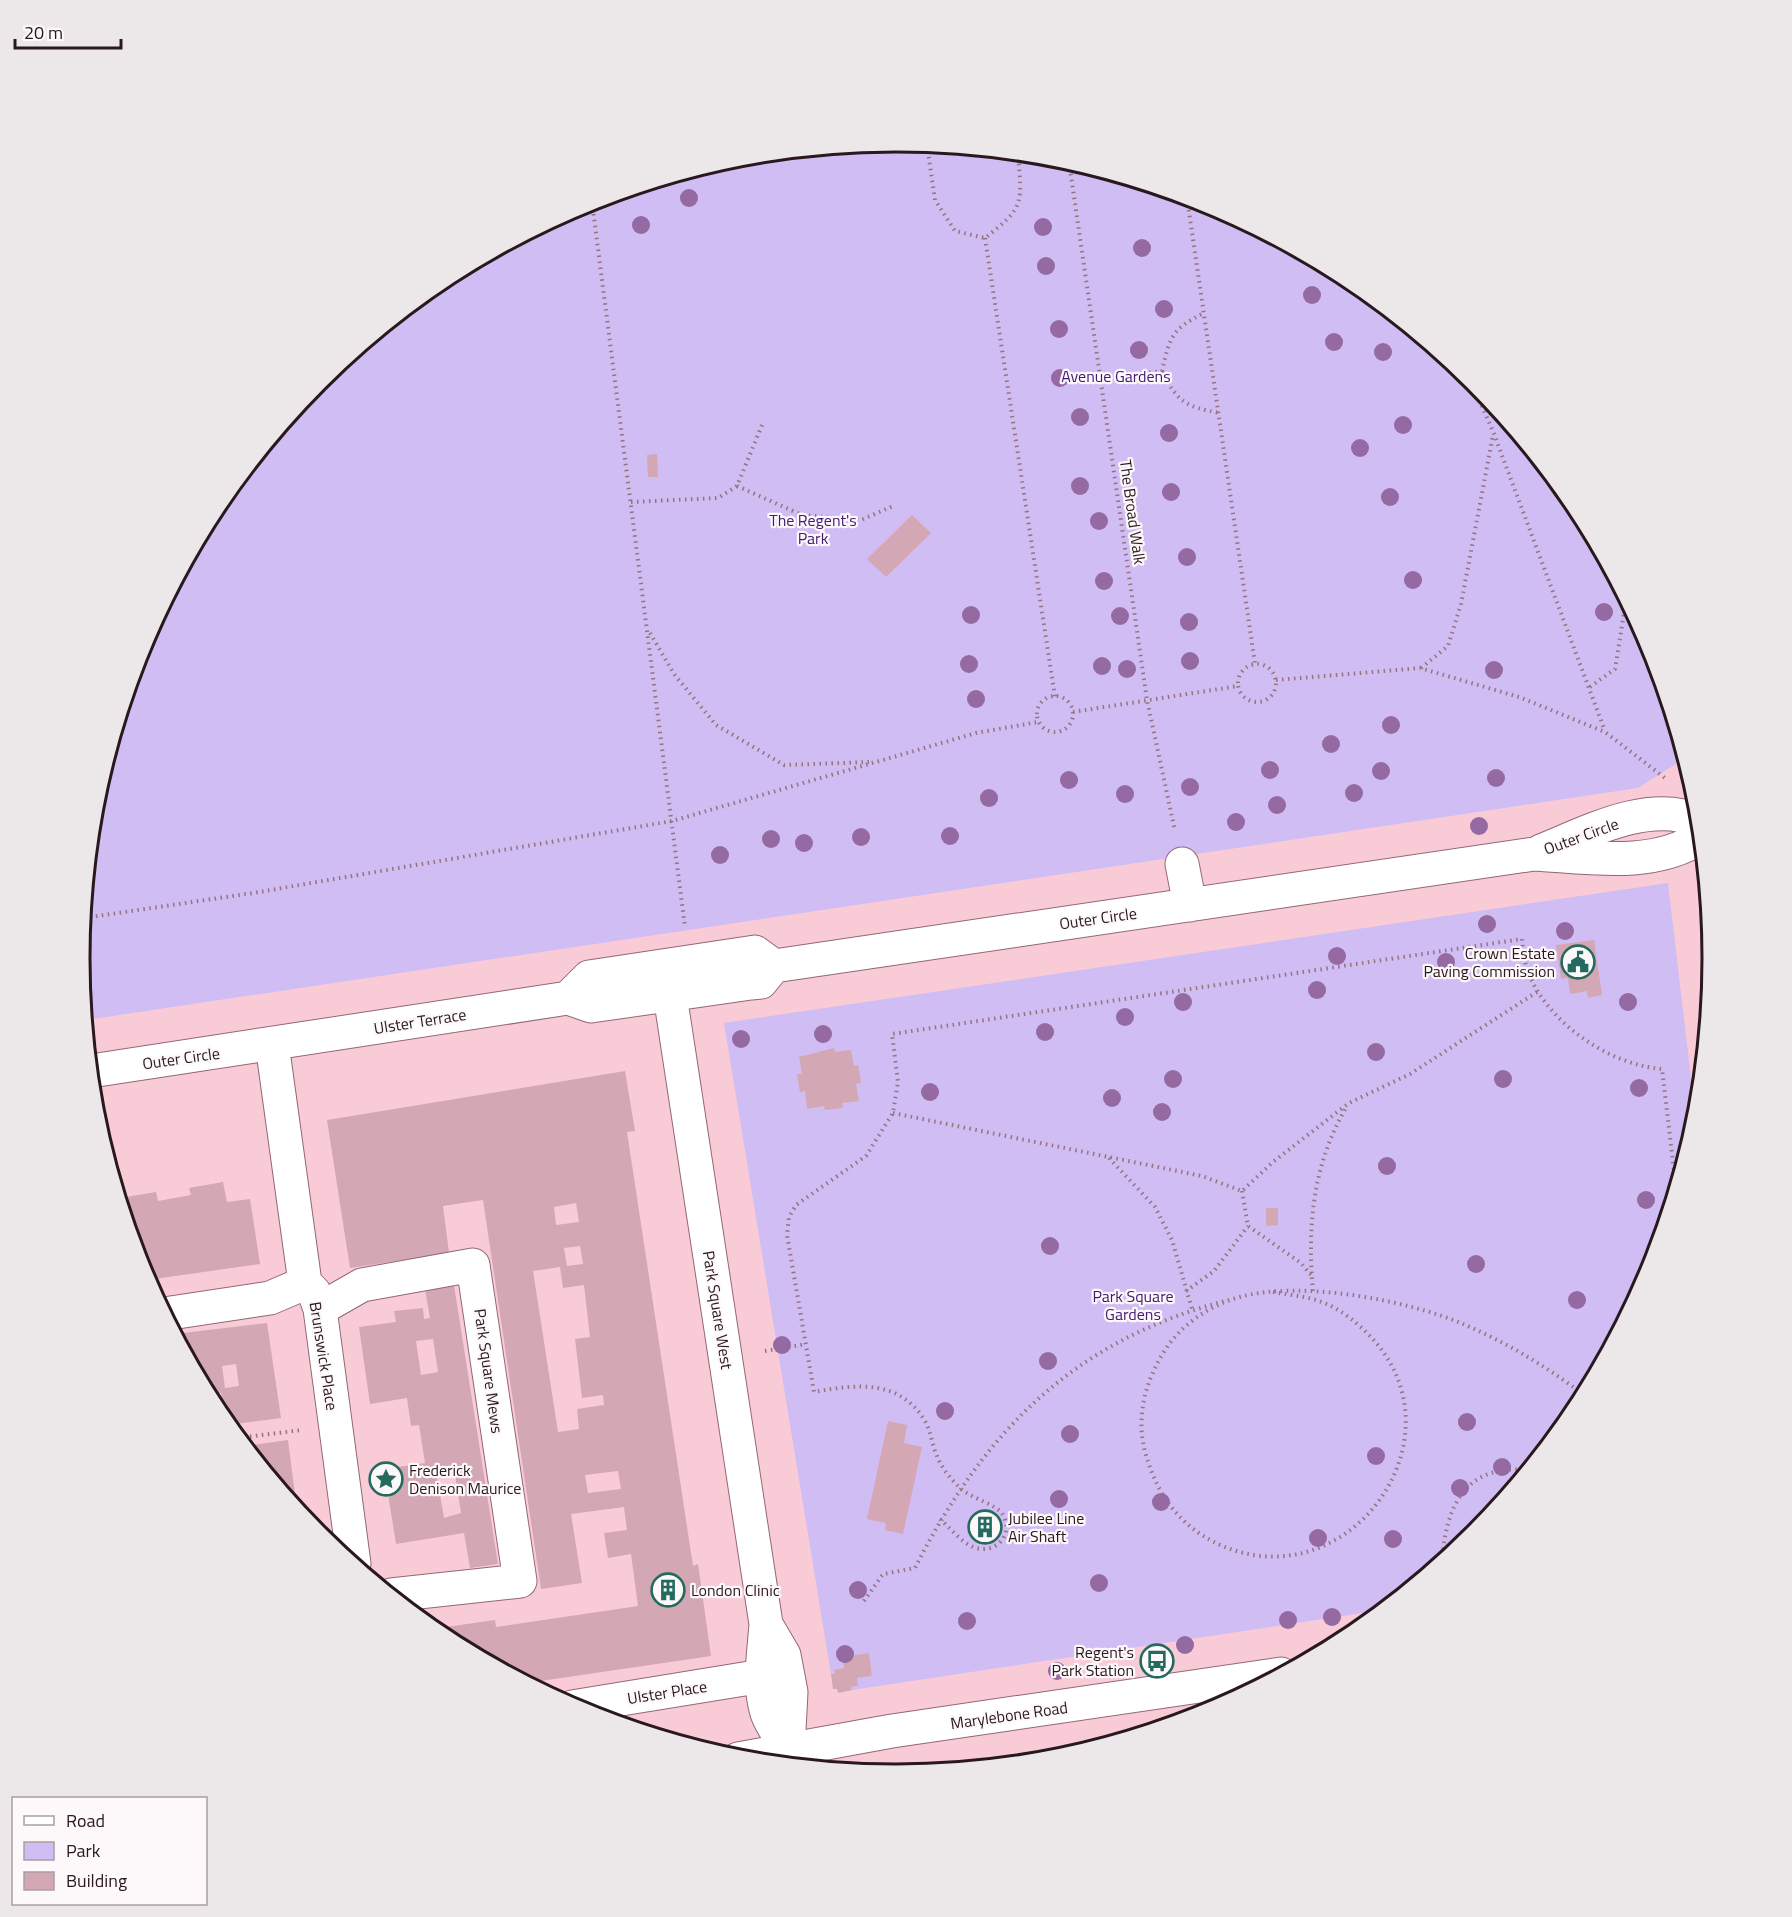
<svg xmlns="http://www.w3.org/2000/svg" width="1792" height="1917" font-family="'Titillium Web',sans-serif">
<rect width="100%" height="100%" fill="#f9cbd7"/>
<path fill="#d0bdf4" d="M 896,142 L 1056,158 L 1209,204 L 1350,280 L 1474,381 L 1575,505 L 1650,646 L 1679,739 L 1676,764 L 1638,788 L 86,1020 L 80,959 L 95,799 L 142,646 L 217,505 L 319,381 L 443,279 L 584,204 L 737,158 Z
M 1668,883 L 1696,1120 L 1650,1271 L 1575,1412 L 1473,1536 L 1383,1610 L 852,1690 L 851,1687 L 858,1686 L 857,1678 L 872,1676 L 869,1653 L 843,1657 L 844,1668 L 834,1670 L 835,1674 L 831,1674 L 724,1023 Z"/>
<path fill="#d4a7b4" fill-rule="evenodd" d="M 657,454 L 658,477 L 648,477 L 647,455 Z
M 912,515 L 931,533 L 886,577 L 867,559 Z
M 1594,940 L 1602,995 L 1588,998 L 1587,991 L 1570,994 L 1568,978 L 1561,979 L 1556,945 Z
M 834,1048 L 835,1052 L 851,1050 L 854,1066 L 858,1065 L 861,1083 L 856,1084 L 859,1101 L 842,1103 L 843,1108 L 825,1110 L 824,1106 L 807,1109 L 805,1091 L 800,1092 L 797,1074 L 802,1074 L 799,1057 Z
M 625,1071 L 635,1131 L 627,1132 L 693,1566 L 698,1564 L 711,1656 L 527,1683 L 442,1637 L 432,1629 L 495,1620 L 496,1627 L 638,1606 L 631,1554 L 608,1558 L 604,1533 L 627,1530 L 624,1507 L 571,1514 L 582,1583 L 541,1589 L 483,1200 L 443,1206 L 449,1253 L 350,1268 L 327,1120 ZM 576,1203 L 579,1222 L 556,1225 L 554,1207 ZM 580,1246 L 583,1264 L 567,1266 L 564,1248 ZM 560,1267 L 563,1288 L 584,1285 L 590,1337 L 575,1339 L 582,1398 L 603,1395 L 604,1405 L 577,1409 L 579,1429 L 558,1432 L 533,1271 ZM 618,1471 L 621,1489 L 588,1493 L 585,1475 Z
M 223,1182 L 227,1202 L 250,1199 L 260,1264 L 147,1280 L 120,1198 L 156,1192 L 158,1201 L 191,1195 L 189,1188 Z
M 1266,1208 L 1278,1208 L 1278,1225 L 1266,1226 Z
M 453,1279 L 498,1564 L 470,1568 L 464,1533 L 396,1544 L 384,1469 L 425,1463 L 419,1425 L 411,1426 L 407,1398 L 370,1404 L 359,1327 L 396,1322 L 394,1311 L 423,1308 L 424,1319 L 430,1318 L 424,1284 ZM 433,1339 L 438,1372 L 421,1375 L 416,1341 ZM 455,1474 L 461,1513 L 444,1518 L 437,1477 Z
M 267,1323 L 281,1418 L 228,1425 L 221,1393 L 208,1394 L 175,1334 ZM 236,1364 L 239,1386 L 225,1388 L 222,1366 Z
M 888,1421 L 907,1425 L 904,1443 L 922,1447 L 903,1534 L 885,1530 L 886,1523 L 867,1519 Z
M 288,1440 L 296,1502 L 296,1509 L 245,1446 Z
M968 1527a17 17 0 1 1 34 0a17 17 0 1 1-34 0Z
M 869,1653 L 872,1676 L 857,1678 L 858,1686 L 851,1687 L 852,1690 L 838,1693 L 837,1689 L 833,1689 L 831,1674 L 835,1674 L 834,1670 L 844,1668 L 842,1657 Z"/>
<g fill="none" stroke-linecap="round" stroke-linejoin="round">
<defs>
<path id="minor" d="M 1541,851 C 1588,832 1649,799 1699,821
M 1182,864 L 1190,905
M 670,995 L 766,1624 C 764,1653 758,1684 767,1713 C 771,1725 781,1738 788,1749
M 568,998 L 589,977 L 755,952 L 774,966
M 272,1044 L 305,1283 L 314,1292 L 320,1309 L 354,1564
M 91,1071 L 568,998 L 591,1006 L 751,983 L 761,982 L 774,966 L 1534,854 C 1588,857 1653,869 1701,837
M 320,1309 L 362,1285 L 473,1265 L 520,1581 L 391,1595
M 164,1314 L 270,1298 L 305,1283
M 767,1626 L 784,1655 L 791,1692 L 788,1749
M 572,1707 L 762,1676"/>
<path id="highway" d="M 738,1759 L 892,1731 L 1281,1674"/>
</defs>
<use href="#minor" stroke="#916874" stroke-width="35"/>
<use href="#highway" stroke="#916874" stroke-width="35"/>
<path stroke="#94747d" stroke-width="4" stroke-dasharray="1.5 4.5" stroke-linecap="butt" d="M 927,145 L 935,200 L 955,231 L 985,238 C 1025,207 1022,203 1018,154
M 1069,162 L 1147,700 L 1175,831
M 1187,198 L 1255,664
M 592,202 L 685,927
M 985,238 L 1055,697
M 1162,371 C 1177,402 1186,407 1220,413
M 1470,378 L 1494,434 L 1605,731
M 1102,379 L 1162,371 C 1170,336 1172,329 1204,313
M 737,486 L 802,515 L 861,520 L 893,506
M 631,502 L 718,498 L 737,486 L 762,425
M 650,633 L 674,674 L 716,725 L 784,765 L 871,762
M1238 683a19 19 0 1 1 38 0a19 19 0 1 1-38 0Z
M 1421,668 L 1448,646 L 1461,604 L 1493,435
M 1276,680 L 1420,668 L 1519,697 L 1605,732 L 1665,778
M 1590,687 L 1615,669 L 1626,601
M1037 714a18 18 0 1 1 36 0a18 18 0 1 1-36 0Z
M 1073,712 L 1238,686
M 84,918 L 253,893 L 672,821 L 976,733 L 1038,722
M 893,1113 L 1202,1176 L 1242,1191 L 1273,1162 L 1349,1103 L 1410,1074 L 1537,992
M 1109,1158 L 1155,1207 L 1172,1240 L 1192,1309
M 1242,1191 L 1248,1226 L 1301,1263 L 1311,1275
M 1186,1291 L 1214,1271 L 1248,1226
M 1313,1291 C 1307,1226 1313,1163 1347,1106
M 1273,1292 C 1288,1295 1305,1296 1319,1301 C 1337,1307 1354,1320 1367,1333 C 1471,1435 1347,1606 1216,1543 C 1179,1525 1157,1494 1146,1455 C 1135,1419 1145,1381 1165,1350 C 1182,1324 1210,1305 1240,1297 C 1300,1280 1407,1300 1463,1324 C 1506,1342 1547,1367 1584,1395
M 1630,1308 L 1653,1261
M 765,1351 L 806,1344
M 238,1438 L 302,1430
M 940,1519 C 950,1528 961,1542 973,1547 C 997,1556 1016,1532 1001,1512 C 989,1501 969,1498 958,1486 C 950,1478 941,1467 937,1456 C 932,1445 931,1432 925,1421 C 900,1379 856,1384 814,1392 L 787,1235 L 789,1217 L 796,1205 L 866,1156 L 893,1113 L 898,1082 L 892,1034 L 1522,939 C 1523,952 1525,967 1531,979 C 1553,1026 1611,1065 1662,1069 L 1676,1188
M 1442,1561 C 1446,1507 1464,1464 1528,1470
M 864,1601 L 883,1574 L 915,1568 C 985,1430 1075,1339 1229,1300"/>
<use href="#minor" stroke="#fff" stroke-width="33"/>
<use href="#highway" stroke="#fff" stroke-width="33"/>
</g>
<g fill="#9569a1">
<circle cx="689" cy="198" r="9"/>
<circle cx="641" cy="225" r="9"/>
<circle cx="1043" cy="227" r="9"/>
<circle cx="1142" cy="248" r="9"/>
<circle cx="1046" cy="266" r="9"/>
<circle cx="1312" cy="295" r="9"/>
<circle cx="1164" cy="309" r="9"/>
<circle cx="1059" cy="329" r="9"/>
<circle cx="1334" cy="342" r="9"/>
<circle cx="1139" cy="350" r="9"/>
<circle cx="1383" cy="352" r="9"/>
<circle cx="1060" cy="378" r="9"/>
<circle cx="1080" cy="417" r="9"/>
<circle cx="1403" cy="425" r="9"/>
<circle cx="1169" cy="433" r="9"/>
<circle cx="1360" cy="448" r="9"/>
<circle cx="1080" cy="486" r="9"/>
<circle cx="1171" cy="492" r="9"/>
<circle cx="1390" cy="497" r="9"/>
<circle cx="1099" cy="521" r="9"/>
<circle cx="1187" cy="557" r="9"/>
<circle cx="1413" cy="580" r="9"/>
<circle cx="1104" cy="581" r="9"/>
<circle cx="1604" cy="612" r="9"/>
<circle cx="971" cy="615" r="9"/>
<circle cx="1120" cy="616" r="9"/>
<circle cx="1189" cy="622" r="9"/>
<circle cx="1190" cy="661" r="9"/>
<circle cx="969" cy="664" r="9"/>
<circle cx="1102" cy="666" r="9"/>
<circle cx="1127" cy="669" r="9"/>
<circle cx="1494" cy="670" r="9"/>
<circle cx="976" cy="699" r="9"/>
<circle cx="1391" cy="725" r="9"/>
<circle cx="1331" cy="744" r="9"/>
<circle cx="1270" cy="770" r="9"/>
<circle cx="1381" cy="771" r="9"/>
<circle cx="1496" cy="778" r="9"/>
<circle cx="1069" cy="780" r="9"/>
<circle cx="1190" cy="787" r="9"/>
<circle cx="1354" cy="793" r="9"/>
<circle cx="1125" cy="794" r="9"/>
<circle cx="989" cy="798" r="9"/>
<circle cx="1277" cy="805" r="9"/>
<circle cx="1236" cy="822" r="9"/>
<circle cx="1479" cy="826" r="9"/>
<circle cx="950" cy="836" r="9"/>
<circle cx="861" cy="837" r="9"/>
<circle cx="771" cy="839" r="9"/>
<circle cx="804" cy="843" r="9"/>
<circle cx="720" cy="855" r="9"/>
<circle cx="1487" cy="924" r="9"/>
<circle cx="1565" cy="931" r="9"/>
<circle cx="1337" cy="956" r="9"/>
<circle cx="1446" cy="962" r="9"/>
<circle cx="1317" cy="990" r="9"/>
<circle cx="1183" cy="1002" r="9"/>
<circle cx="1628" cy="1002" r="9"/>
<circle cx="1125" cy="1017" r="9"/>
<circle cx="1045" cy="1032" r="9"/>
<circle cx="823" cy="1034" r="9"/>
<circle cx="741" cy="1039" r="9"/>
<circle cx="1376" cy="1052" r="9"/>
<circle cx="1173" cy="1079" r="9"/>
<circle cx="1503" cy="1079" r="9"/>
<circle cx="1639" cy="1088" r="9"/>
<circle cx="930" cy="1092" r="9"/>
<circle cx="1112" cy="1098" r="9"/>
<circle cx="1162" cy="1112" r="9"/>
<circle cx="1387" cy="1166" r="9"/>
<circle cx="1646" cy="1200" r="9"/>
<circle cx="1050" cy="1246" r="9"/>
<circle cx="1476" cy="1264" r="9"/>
<circle cx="1577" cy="1300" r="9"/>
<circle cx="782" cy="1345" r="9"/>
<circle cx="1048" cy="1361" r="9"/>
<circle cx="945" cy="1411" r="9"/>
<circle cx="1467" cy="1422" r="9"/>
<circle cx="1070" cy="1434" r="9"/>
<circle cx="1376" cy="1456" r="9"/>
<circle cx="1502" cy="1467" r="9"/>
<circle cx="1460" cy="1488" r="9"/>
<circle cx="1059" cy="1499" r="9"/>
<circle cx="1161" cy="1502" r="9"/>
<circle cx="1318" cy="1538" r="9"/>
<circle cx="1393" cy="1539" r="9"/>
<circle cx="1099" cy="1583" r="9"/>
<circle cx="858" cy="1590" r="9"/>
<circle cx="1332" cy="1617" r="9"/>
<circle cx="1288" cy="1620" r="9"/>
<circle cx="967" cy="1621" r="9"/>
<circle cx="1185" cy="1645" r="9"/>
<circle cx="845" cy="1654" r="9"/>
<circle cx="1057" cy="1671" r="9"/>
</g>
<defs>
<symbol id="civic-ring" viewBox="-11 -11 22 22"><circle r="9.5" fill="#fdf9fa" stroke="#246a5e" stroke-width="1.5"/><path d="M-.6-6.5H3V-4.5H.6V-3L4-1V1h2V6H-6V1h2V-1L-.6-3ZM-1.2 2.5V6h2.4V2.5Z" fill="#246a5e"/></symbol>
<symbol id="sight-ring" viewBox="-11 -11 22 22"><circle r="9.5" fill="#fdf9fa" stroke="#246a5e" stroke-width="1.5"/><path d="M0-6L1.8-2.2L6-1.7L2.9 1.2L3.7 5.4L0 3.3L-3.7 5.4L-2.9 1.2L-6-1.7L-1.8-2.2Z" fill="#246a5e"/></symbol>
<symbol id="building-ring" viewBox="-11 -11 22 22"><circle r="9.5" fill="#fdf9fa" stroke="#246a5e" stroke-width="1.5"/><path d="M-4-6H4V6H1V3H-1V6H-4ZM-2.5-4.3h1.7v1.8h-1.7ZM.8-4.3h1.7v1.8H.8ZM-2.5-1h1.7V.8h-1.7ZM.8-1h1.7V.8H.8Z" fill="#246a5e"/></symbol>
<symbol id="bus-ring" viewBox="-11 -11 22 22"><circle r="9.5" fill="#fdf9fa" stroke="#246a5e" stroke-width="1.5"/><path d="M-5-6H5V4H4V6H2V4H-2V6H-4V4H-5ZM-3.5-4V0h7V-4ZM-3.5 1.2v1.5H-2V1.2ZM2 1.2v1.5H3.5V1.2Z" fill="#246a5e"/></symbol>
</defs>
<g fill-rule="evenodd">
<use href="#civic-ring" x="1559" y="943" width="38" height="38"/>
<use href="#sight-ring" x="367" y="1460" width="38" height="38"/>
<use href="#building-ring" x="966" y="1508" width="38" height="38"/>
<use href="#building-ring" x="649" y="1571" width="38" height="38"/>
<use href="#bus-ring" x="1138" y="1642" width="38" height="38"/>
</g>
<g text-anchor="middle" stroke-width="4.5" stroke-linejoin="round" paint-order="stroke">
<g font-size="16" fill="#441874" stroke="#fdf9fa">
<text x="1116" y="382">Avenue Gardens</text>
<text x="813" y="526">The Regent's<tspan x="813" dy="18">Park</tspan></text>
<text x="1133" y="1302">Park Square<tspan x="1133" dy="18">Gardens</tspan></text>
</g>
<g font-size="16" fill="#29181d" stroke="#fdf9fa">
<text transform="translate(1133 512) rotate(82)" y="6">The Broad Walk</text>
<text transform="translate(1581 836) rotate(-20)" y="6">Outer Circle</text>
<text transform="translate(1098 918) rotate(-8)" y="6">Outer Circle</text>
<text transform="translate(420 1021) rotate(-9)" y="6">Ulster Terrace</text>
<text transform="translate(181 1058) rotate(-8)" y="6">Outer Circle</text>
<text transform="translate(718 1310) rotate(81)" y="6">Park Square West</text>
<text transform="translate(324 1356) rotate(81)" y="6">Brunswick Place</text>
<text transform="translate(489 1371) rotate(82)" y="6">Park Square Mews</text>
<text transform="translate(667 1692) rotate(-9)" y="6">Ulster Place</text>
<text transform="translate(1009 1715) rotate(-8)" y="6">Marylebone Road</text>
</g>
<g font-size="16" fill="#29181d" stroke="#fdf9fa" text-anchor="start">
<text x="1555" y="959" text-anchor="end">Crown Estate<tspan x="1555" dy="18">Paving Commission</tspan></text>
<text x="409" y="1476">Frederick<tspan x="409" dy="18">Denison Maurice</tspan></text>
<text x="1008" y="1524">Jubilee Line<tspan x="1008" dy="18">Air Shaft</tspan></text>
<text x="691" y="1596">London Clinic</text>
<text x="1134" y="1658" text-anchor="end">Regent's<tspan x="1134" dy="18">Park Station</tspan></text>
</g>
</g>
<path d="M0 0H1792V1917H0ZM90 958a806 806 0 1 1 1612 0a806 806 0 1 1-1612 0Z" fill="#ece7e8" fill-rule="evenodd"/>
<path fill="none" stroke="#29181d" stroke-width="3" d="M90 958a806 806 0 1 1 1612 0a806 806 0 1 1-1612 0Z"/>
<rect x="12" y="1797" width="195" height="108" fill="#fdf9fa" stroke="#a89fa2" stroke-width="1.5"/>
<rect x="24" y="1816" width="30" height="9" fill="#ffffff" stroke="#a89fa2" stroke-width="1.5"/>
<text x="66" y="1827" font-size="18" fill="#29181d">Road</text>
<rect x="24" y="1842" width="30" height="18" fill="#d0bdf4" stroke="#a89fa2" stroke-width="1.5"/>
<text x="66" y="1857" font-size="18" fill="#29181d">Park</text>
<rect x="24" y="1872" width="30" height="18" fill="#d4a7b4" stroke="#a89fa2" stroke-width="1.5"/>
<text x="66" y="1887" font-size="18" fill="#29181d">Building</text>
<path d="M15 39v9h106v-9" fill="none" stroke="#29181d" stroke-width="3"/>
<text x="24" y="39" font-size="18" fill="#29181d" stroke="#fdf9fa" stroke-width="4.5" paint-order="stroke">20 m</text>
</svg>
